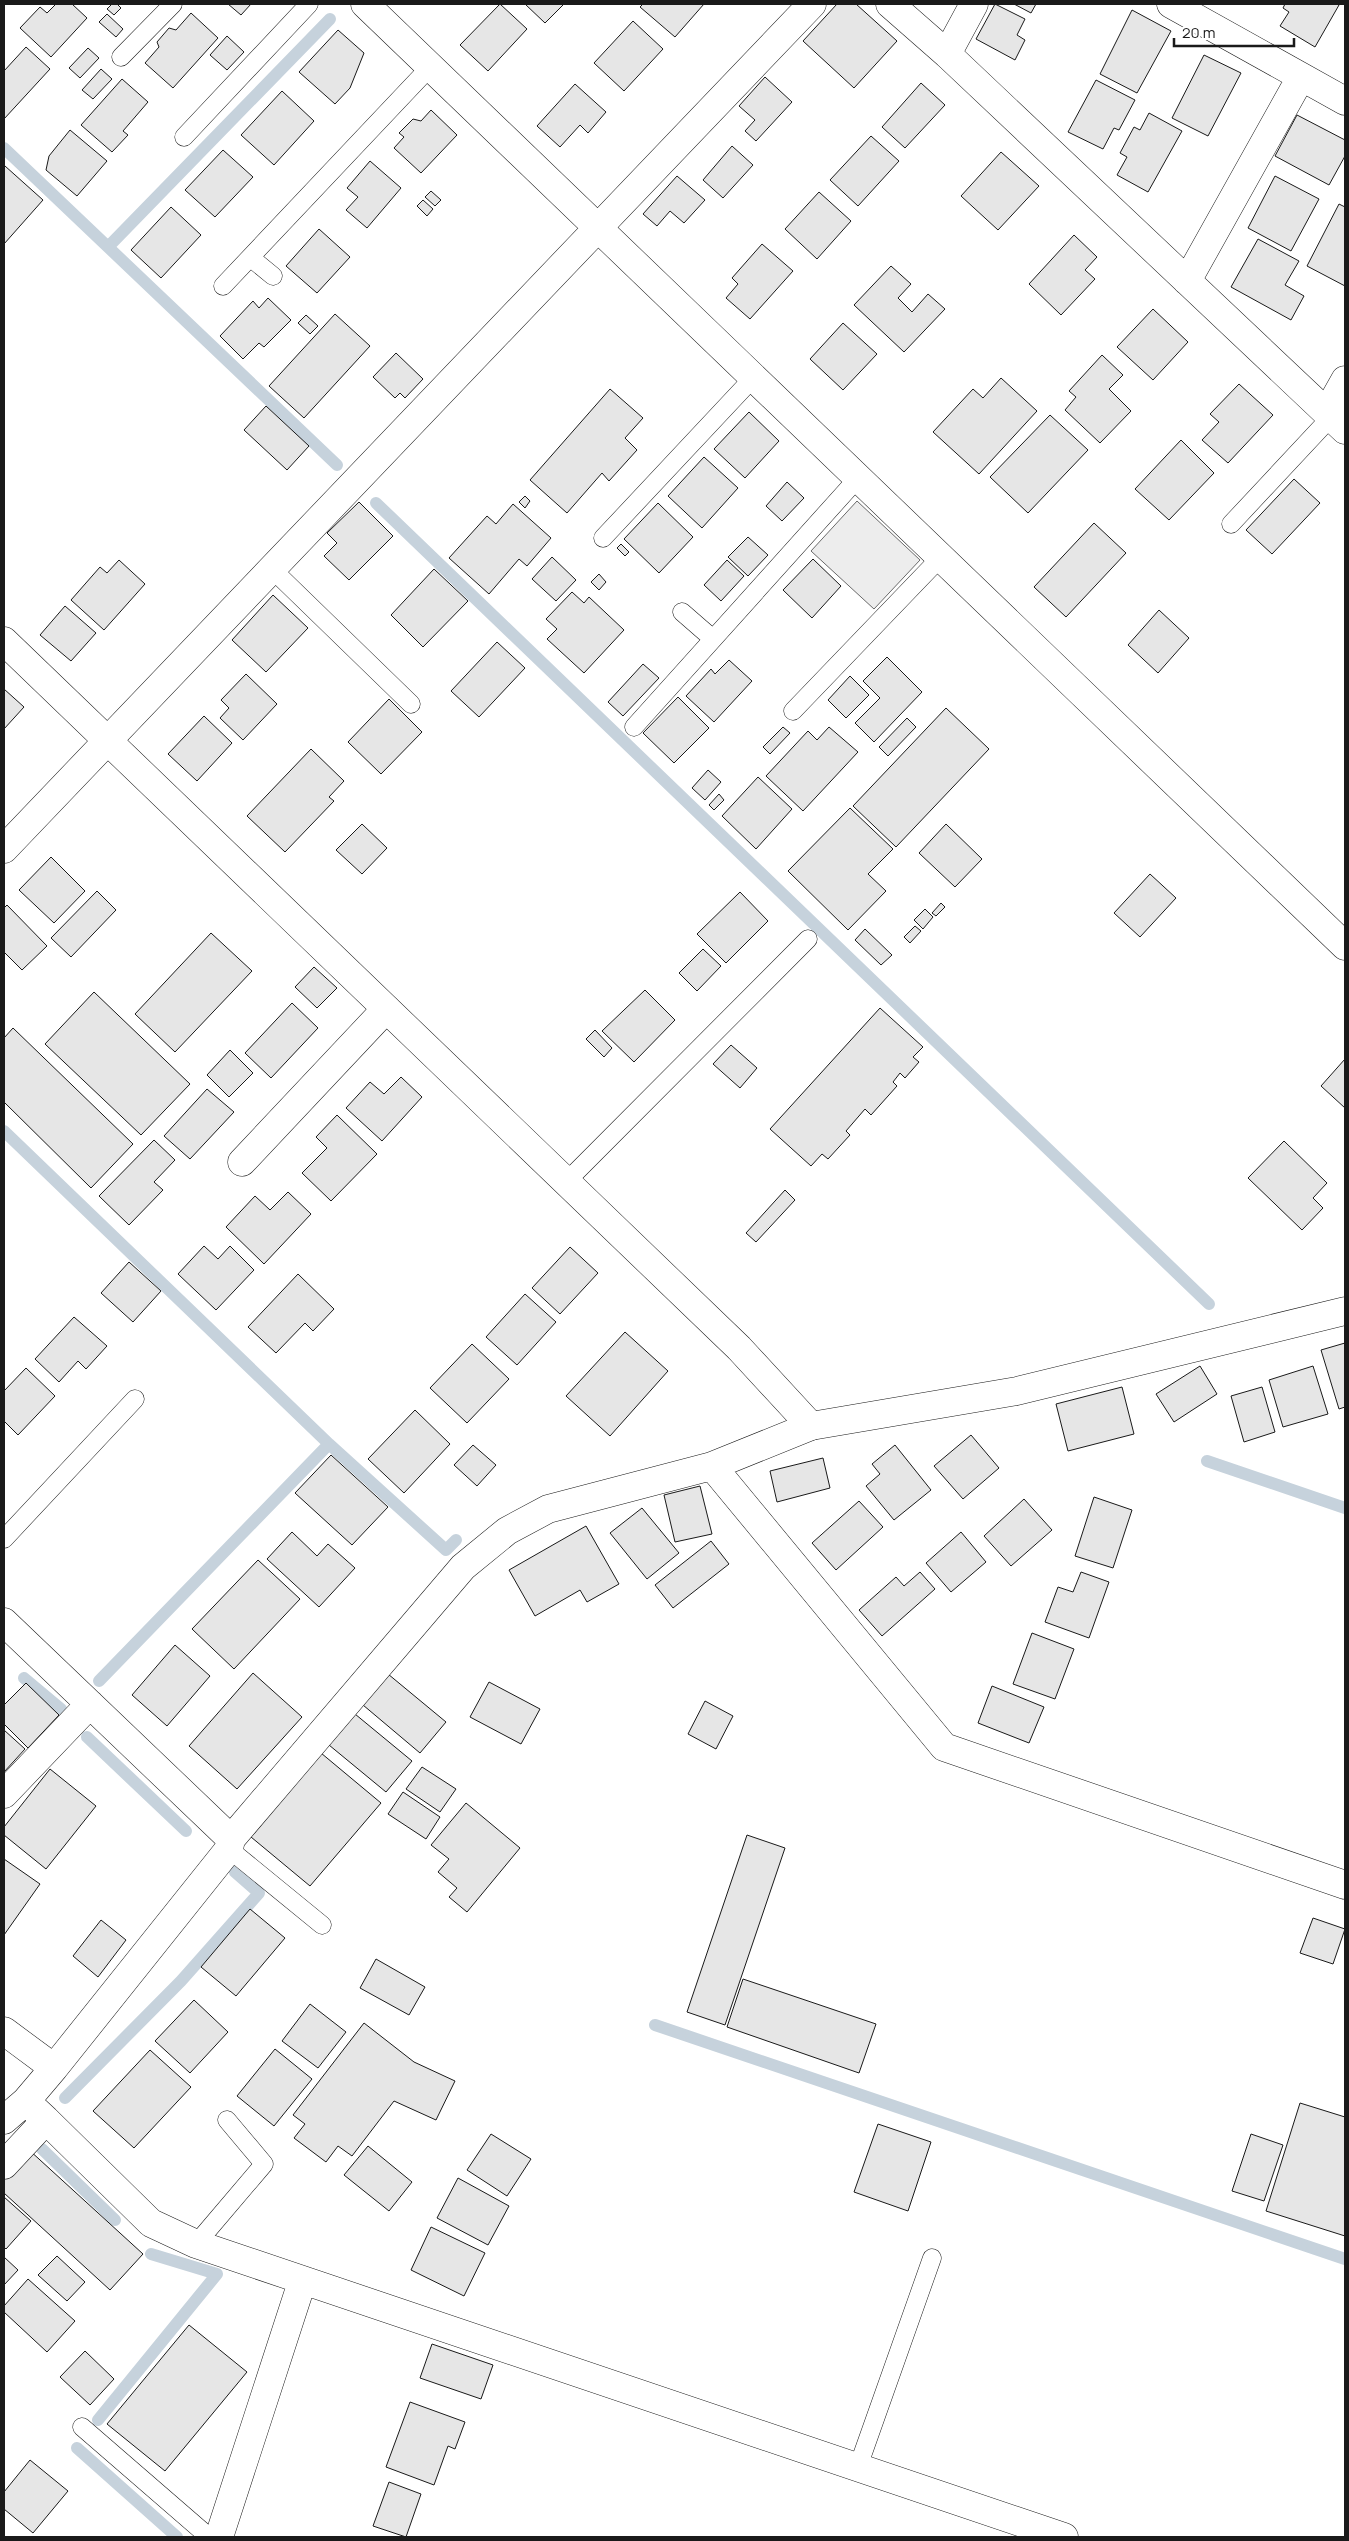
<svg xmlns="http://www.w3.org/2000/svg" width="1349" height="2541" font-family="Manrope,sans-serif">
<rect width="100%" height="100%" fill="#fff"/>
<path fill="#ededed" stroke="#6a6a6a" d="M 857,501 L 920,560 L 874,609 L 811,551 Z"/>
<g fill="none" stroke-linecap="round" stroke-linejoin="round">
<path stroke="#c6d2dc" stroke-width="12" d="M 4,148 L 337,465
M 108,247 L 330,19
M 376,503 L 1209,1304
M 4,1131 L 329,1444 L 446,1550 L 456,1540
M 1207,1461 L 1345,1508
M 24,1678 L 61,1709
M 99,1681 L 329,1444
M 87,1737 L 186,1831
M 655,2025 L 1345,2259
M 65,2098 L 181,1981 L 259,1893 L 235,1872
M 42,2149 L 115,2220
M 98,2420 L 217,2274 L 151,2254
M 77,2448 L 177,2537"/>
</g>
<path fill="#e6e6e6" stroke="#1a1a1a" d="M 56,4 L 72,4 L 87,18 L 51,57 L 20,28 L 40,7 L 47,13 Z
M 112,4 L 117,4 L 121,8 L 114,15 L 107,9 Z
M 228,4 L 251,4 L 241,15 Z
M 500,4 L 527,29 L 488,71 L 460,45 Z
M 525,4 L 564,4 L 545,23 Z
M 643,4 L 704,4 L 675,37 L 640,7 Z
M 837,4 L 856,4 L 897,41 L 854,88 L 803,41 Z
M 995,4 L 1025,19 L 1017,35 L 1025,40 L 1015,60 L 976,39 Z
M 1014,4 L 1036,4 L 1031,13 Z
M 1285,4 L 1336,4 L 1339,5 L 1315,47 L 1280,26 L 1289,12 L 1283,8 Z
M 1132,10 L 1171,31 L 1137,93 L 1100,74 Z
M 191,13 L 218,38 L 173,88 L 145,63 L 159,47 L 157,42 L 169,28 L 176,30 Z
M 107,14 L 123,29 L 116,37 L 99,22 Z
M 633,21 L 663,49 L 624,91 L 594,63 Z
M 338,30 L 364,53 L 350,88 L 335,104 L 299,72 Z
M 227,36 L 244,52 L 227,70 L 210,55 Z
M 26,47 L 50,69 L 4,119 L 4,71 Z
M 88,48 L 99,58 L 80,78 L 69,68 Z
M 1204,55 L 1241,73 L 1208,136 L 1172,118 Z
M 101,69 L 112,79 L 93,99 L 82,90 Z
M 765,77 L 792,102 L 756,141 L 745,131 L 755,120 L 739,106 Z
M 122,79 L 148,102 L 123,131 L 128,135 L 112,152 L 81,125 Z
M 1096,80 L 1135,100 L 1119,130 L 1114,128 L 1103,149 L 1068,132 Z
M 921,83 L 945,105 L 905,148 L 882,127 Z
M 575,84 L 606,112 L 588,133 L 580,125 L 560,147 L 537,126 Z
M 282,91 L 314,121 L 274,165 L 241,135 Z
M 431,110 L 457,135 L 421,173 L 394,148 L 404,137 L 399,133 L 413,119 L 421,121 Z
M 1149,113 L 1182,131 L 1148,192 L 1117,175 L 1127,157 L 1120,153 L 1134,127 L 1140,130 Z
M 1297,115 L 1345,140 L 1345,156 L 1329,185 L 1275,156 Z
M 70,130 L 107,161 L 77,196 L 46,170 L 49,156 Z
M 871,136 L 899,161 L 858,206 L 830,180 Z
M 732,146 L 753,165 L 723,198 L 703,180 Z
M 223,150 L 253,177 L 215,217 L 185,190 Z
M 1001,152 L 1039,186 L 998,230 L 961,196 Z
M 370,161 L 401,188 L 367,228 L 346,210 L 358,197 L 347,188 Z
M 5,166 L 43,200 L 4,244 L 4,167 Z
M 677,176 L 705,200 L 684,223 L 670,211 L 657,226 L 643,214 Z
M 1275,176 L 1319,199 L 1291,251 L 1248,228 Z
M 431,191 L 441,200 L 435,206 L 425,197 Z
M 819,192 L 851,221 L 817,259 L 785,229 Z
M 423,200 L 433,209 L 427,216 L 417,206 Z
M 1339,204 L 1345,207 L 1345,286 L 1307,266 Z
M 171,207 L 201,235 L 161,278 L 131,250 Z
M 319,229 L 350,257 L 317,293 L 286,266 Z
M 1074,235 L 1097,257 L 1085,270 L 1095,279 L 1061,315 L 1029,284 Z
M 1258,239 L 1299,261 L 1285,285 L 1304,296 L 1291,320 L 1231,287 Z
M 762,244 L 793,271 L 750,319 L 726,298 L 738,284 L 732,278 Z
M 891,266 L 911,284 L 898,298 L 912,312 L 928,294 L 945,309 L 904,352 L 854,305 Z
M 268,298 L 291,320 L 264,347 L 259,343 L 243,359 L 220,336 L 253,301 L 259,308 Z
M 1153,309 L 1188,342 L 1153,380 L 1117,347 Z
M 335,314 L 370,346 L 304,418 L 269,386 Z
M 306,315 L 318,326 L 310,334 L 298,323 Z
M 843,323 L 877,354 L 843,390 L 810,359 Z
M 396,353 L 423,379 L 405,398 L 400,393 L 395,398 L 373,377 Z
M 1102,355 L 1123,375 L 1109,389 L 1131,411 L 1100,443 L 1065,410 L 1076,397 L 1069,391 Z
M 1001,378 L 1037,411 L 979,474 L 933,432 L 973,389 L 983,398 Z
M 1239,384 L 1273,415 L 1228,463 L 1202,440 L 1219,422 L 1210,414 Z
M 610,389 L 643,418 L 625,438 L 637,450 L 609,481 L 602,473 L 567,513 L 530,480 Z
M 266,406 L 309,446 L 287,470 L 244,430 Z
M 749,412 L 779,441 L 745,478 L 714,449 Z
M 1050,415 L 1088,450 L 1028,513 L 990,477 Z
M 1181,440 L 1214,473 L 1169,520 L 1135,489 Z
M 704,457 L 738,488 L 702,528 L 668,496 Z
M 1294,479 L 1320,503 L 1272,554 L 1246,530 Z
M 787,482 L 804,498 L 782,521 L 766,506 Z
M 525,496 L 530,501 L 525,508 L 519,502 Z
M 359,502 L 393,536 L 349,580 L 324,556 L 337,543 L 327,533 Z
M 658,503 L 693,537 L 659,573 L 624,539 Z
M 513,504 L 551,538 L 527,566 L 519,559 L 489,594 L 449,558 L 487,516 L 496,524 Z
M 1094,523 L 1126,553 L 1066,617 L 1034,587 Z
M 748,537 L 768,555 L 748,576 L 728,557 Z
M 621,544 L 629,552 L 625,556 L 617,548 Z
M 552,557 L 576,580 L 556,601 L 532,579 Z
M 813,559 L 841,586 L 812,618 L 783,590 Z
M 119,560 L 145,584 L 104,630 L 71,600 L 100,567 L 107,573 Z
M 727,560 L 744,576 L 721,601 L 704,585 Z
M 434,569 L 468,601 L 423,647 L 391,615 Z
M 599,574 L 606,582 L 599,590 L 591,582 Z
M 572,592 L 584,603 L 589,597 L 624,630 L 584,673 L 547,639 L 557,629 L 546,619 Z
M 273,595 L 308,628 L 266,672 L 232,640 Z
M 65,606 L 96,633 L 71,661 L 40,635 Z
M 1159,610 L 1189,638 L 1158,673 L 1128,645 Z
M 497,642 L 525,668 L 479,717 L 451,691 Z
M 887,657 L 922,692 L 874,742 L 855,723 L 880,698 L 863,681 Z
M 729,660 L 752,681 L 714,722 L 686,696 L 711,669 L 715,674 Z
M 643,664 L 659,678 L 623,716 L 608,702 Z
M 246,674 L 277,704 L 243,740 L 220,718 L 229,708 L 221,700 Z
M 850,676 L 869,695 L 846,718 L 828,700 Z
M 4,689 L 24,707 L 4,729 Z
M 678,697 L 709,728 L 674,763 L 643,733 Z
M 389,699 L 422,732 L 381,774 L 348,742 Z
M 946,708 L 989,749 L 896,847 L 853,806 Z
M 204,716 L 232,743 L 197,781 L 168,754 Z
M 907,718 L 916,727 L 888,756 L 879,747 Z
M 783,727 L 790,733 L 770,754 L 763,747 Z
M 829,727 L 858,752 L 803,811 L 766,776 L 808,731 L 817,740 Z
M 311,749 L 344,781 L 329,797 L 334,801 L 285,852 L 247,816 Z
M 708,770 L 721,782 L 705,800 L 692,788 Z
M 758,777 L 792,809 L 756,849 L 722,816 Z
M 719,794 L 724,800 L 714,810 L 709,805 Z
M 850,808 L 893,849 L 868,874 L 886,891 L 848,930 L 788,871 Z
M 362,824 L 387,848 L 362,874 L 336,850 Z
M 946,824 L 982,859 L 955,887 L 919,853 Z
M 51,857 L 85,891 L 54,923 L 19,890 Z
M 1150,874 L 1176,898 L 1140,937 L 1114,913 Z
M 97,891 L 116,910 L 71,957 L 51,938 Z
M 740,892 L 768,921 L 726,963 L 697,934 Z
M 941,903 L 945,907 L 936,916 L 932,913 Z
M 7,905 L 47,946 L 22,970 L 4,952 L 4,908 Z
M 925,909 L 933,917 L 923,929 L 914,920 Z
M 915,926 L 921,931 L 910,943 L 904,937 Z
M 865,929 L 892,955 L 881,965 L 855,940 Z
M 211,933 L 252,971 L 175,1052 L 135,1014 Z
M 703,949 L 721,966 L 697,991 L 679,973 Z
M 314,967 L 337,988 L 317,1008 L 295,987 Z
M 645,990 L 675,1020 L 634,1062 L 602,1031 Z
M 94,992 L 190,1084 L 141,1135 L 45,1044 Z
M 292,1003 L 318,1028 L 271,1078 L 245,1053 Z
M 880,1008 L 923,1047 L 913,1057 L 919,1062 L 905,1078 L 900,1073 L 893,1082 L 897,1086 L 871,1115 L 865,1109 L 846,1131 L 850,1135 L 828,1159 L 822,1154 L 811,1166 L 770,1129 Z
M 13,1028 L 133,1144 L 91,1188 L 4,1102 L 4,1038 Z
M 595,1030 L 612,1048 L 604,1057 L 586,1039 Z
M 731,1045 L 757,1068 L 740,1088 L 713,1064 Z
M 230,1050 L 253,1073 L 229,1097 L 207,1075 Z
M 1345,1059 L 1345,1108 L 1321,1086 Z
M 401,1077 L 422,1097 L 382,1141 L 346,1108 L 370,1082 L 384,1094 Z
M 207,1089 L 234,1112 L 190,1159 L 164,1136 Z
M 337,1115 L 377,1154 L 331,1201 L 302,1173 L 327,1148 L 316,1137 Z
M 154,1140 L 175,1160 L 154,1182 L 163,1190 L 129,1225 L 99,1196 Z
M 1284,1141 L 1327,1183 L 1313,1198 L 1323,1208 L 1302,1230 L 1248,1178 Z
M 785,1190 L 795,1200 L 756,1242 L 746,1233 Z
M 288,1192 L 311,1214 L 264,1264 L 226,1227 L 255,1196 L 270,1210 Z
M 204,1246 L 218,1259 L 230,1246 L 254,1270 L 216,1310 L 178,1274 Z
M 570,1247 L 598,1273 L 560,1314 L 532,1288 Z
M 129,1262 L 161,1291 L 133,1322 L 101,1293 Z
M 298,1274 L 334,1309 L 313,1331 L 305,1323 L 276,1353 L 248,1327 Z
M 525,1294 L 556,1322 L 517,1365 L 486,1337 Z
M 74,1317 L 107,1346 L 86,1369 L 78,1361 L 59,1382 L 35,1359 Z
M 625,1332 L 668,1371 L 610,1436 L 566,1396 Z
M 1345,1343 L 1345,1407 L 1339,1409 L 1321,1350 Z
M 472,1344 L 509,1379 L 467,1423 L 430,1388 Z
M 1200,1366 L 1217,1394 L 1174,1422 L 1156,1394 Z
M 1313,1366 L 1328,1414 L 1283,1427 L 1269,1380 Z
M 26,1368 L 55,1396 L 18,1435 L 4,1421 L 4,1391 Z
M 1122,1387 L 1134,1434 L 1068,1451 L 1056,1404 Z
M 1262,1387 L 1275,1432 L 1244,1442 L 1231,1396 Z
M 415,1410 L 450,1444 L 404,1493 L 368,1459 Z
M 971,1435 L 999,1468 L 963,1499 L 934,1466 Z
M 473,1445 L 496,1465 L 477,1486 L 454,1465 Z
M 895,1445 L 931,1490 L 894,1520 L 866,1486 L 880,1474 L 872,1464 Z
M 331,1455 L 388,1507 L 352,1545 L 295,1493 Z
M 823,1458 L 830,1488 L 777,1502 L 770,1471 Z
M 700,1486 L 712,1534 L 675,1542 L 664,1495 Z
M 1094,1497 L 1132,1510 L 1113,1568 L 1075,1556 Z
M 1024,1499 L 1052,1530 L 1011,1566 L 984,1536 Z
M 859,1501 L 883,1527 L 836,1570 L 812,1543 Z
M 642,1508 L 679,1553 L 647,1579 L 610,1533 Z
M 586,1526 L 619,1584 L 587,1602 L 580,1590 L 535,1616 L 509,1570 Z
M 292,1532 L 317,1556 L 328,1544 L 355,1568 L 319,1607 L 267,1559 Z
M 961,1532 L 986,1562 L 951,1592 L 926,1563 Z
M 711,1541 L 729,1564 L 673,1608 L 655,1585 Z
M 258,1560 L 300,1599 L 234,1669 L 192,1629 Z
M 920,1572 L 935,1589 L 882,1636 L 859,1610 L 896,1577 L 904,1586 Z
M 1081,1572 L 1109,1582 L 1089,1638 L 1045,1622 L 1058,1587 L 1073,1592 Z
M 1032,1633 L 1074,1649 L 1055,1699 L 1013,1684 Z
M 175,1645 L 210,1676 L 167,1726 L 132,1695 Z
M 253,1673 L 302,1717 L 237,1789 L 189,1746 Z
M 388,1674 L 446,1722 L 420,1753 L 363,1705 Z
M 489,1682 L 540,1709 L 521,1744 L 470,1717 Z
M 26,1683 L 59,1715 L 28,1748 L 4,1724 L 4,1705 Z
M 992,1686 L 1044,1707 L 1029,1743 L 978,1723 Z
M 705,1701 L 733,1716 L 716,1749 L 688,1734 Z
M 355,1714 L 412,1761 L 386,1792 L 329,1745 Z
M 4,1730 L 25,1749 L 4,1772 Z
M 321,1753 L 381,1803 L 310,1886 L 251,1837 Z
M 422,1767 L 456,1789 L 440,1812 L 406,1789 Z
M 50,1769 L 96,1806 L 46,1869 L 4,1835 L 4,1827 Z
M 403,1792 L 440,1817 L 426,1839 L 388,1814 Z
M 466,1803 L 520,1848 L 467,1912 L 449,1897 L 457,1888 L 438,1872 L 449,1859 L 431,1845 Z
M 747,1835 L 785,1848 L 725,2025 L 687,2012 Z
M 4,1859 L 40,1884 L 4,1935 Z
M 250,1909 L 285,1938 L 236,1996 L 201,1967 Z
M 1313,1918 L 1345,1929 L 1333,1964 L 1300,1953 Z
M 101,1920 L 126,1940 L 98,1977 L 73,1956 Z
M 376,1959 L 425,1987 L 409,2015 L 360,1988 Z
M 743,1979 L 876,2024 L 859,2073 L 727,2027 Z
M 194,2000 L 228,2032 L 190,2073 L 155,2041 Z
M 310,2004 L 346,2032 L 318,2068 L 282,2041 Z
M 364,2023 L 414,2062 L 455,2081 L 436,2120 L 394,2101 L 352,2156 L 338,2146 L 326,2162 L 294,2138 L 305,2124 L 293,2115 Z
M 275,2049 L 312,2079 L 274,2126 L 237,2096 Z
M 150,2050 L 191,2087 L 134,2148 L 93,2111 Z
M 1300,2103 L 1345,2117 L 1345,2236 L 1266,2211 Z
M 878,2124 L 931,2142 L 908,2211 L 854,2192 Z
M 491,2134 L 531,2159 L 507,2196 L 467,2170 Z
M 1251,2134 L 1283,2145 L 1264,2201 L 1232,2191 Z
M 368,2146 L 412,2182 L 389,2211 L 344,2175 Z
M 28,2149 L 143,2254 L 110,2290 L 4,2193 L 4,2176 Z
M 458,2178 L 509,2206 L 488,2245 L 437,2218 Z
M 4,2197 L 31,2221 L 6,2249 L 4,2247 Z
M 431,2227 L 485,2253 L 464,2296 L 411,2270 Z
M 57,2256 L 85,2282 L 67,2301 L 38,2275 Z
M 4,2257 L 18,2270 L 4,2285 Z
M 28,2279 L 75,2321 L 47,2352 L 4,2312 L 4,2306 Z
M 189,2325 L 247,2372 L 165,2471 L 107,2424 Z
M 432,2344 L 493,2365 L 481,2399 L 420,2378 Z
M 85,2351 L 114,2379 L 90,2405 L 60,2377 Z
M 410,2402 L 465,2422 L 455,2449 L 448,2446 L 434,2485 L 386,2467 Z
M 30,2460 L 68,2491 L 33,2533 L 4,2509 L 4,2492 Z
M 389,2482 L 421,2494 L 406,2537 L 373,2526 Z"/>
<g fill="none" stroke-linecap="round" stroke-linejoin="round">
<defs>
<path id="service" d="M 121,57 L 173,4
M 184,137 L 309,4
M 251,258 L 273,276
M 223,286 L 430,67
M 1231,524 L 1331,417
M 603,538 L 753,378
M 272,569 L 411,704
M 682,612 L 713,639
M 793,711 L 940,558
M 634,727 L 857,479
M 566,1182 L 808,939
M 4,1539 L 135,1399
M 229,1849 L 322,1925
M 196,2244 L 264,2164 L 227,2120
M 82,2427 L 209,2537
M 858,2467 L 932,2258"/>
<path id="minor" d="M 365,4 L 1345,946
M 890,4 L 947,54 L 1345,430
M 1171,4 L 1345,101
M 947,54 L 974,4
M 1187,281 L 1301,77
M 1327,412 L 1345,380
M 4,849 L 812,4
M 242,1162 L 386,1009
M 712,1466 L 944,1747 L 1345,1885
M 4,1622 L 231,1839
M 4,1794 L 90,1704
M 4,2031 L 54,2068
M 4,2120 L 26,2101 L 54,2068 L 229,1849 L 231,1839 L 463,1567 L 507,1531 L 548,1509 L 712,1466 L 811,1426 L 1017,1391 L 1345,1311
M 46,2120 L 151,2223 L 196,2244 L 1064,2537
M 4,2165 L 46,2120 L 32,2107
M 219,2537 L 302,2282"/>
<path id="tertiary" d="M 4,641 L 739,1348 L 811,1426"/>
</defs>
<use href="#service" stroke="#1a1a1a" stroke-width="19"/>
<use href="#minor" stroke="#1a1a1a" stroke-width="29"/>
<use href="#tertiary" stroke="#1a1a1a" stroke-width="29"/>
<use href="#service" stroke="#fff" stroke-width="18"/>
<use href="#minor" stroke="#fff" stroke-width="28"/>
<use href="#tertiary" stroke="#fff" stroke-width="28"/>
</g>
<rect width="1349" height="2541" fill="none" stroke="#1a1a1a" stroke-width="10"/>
<path d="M1174 38v8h120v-8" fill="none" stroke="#1a1a1a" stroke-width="2.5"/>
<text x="1182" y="38" font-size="15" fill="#1a1a1a" stroke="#ffffff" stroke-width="4" paint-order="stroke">20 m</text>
</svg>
